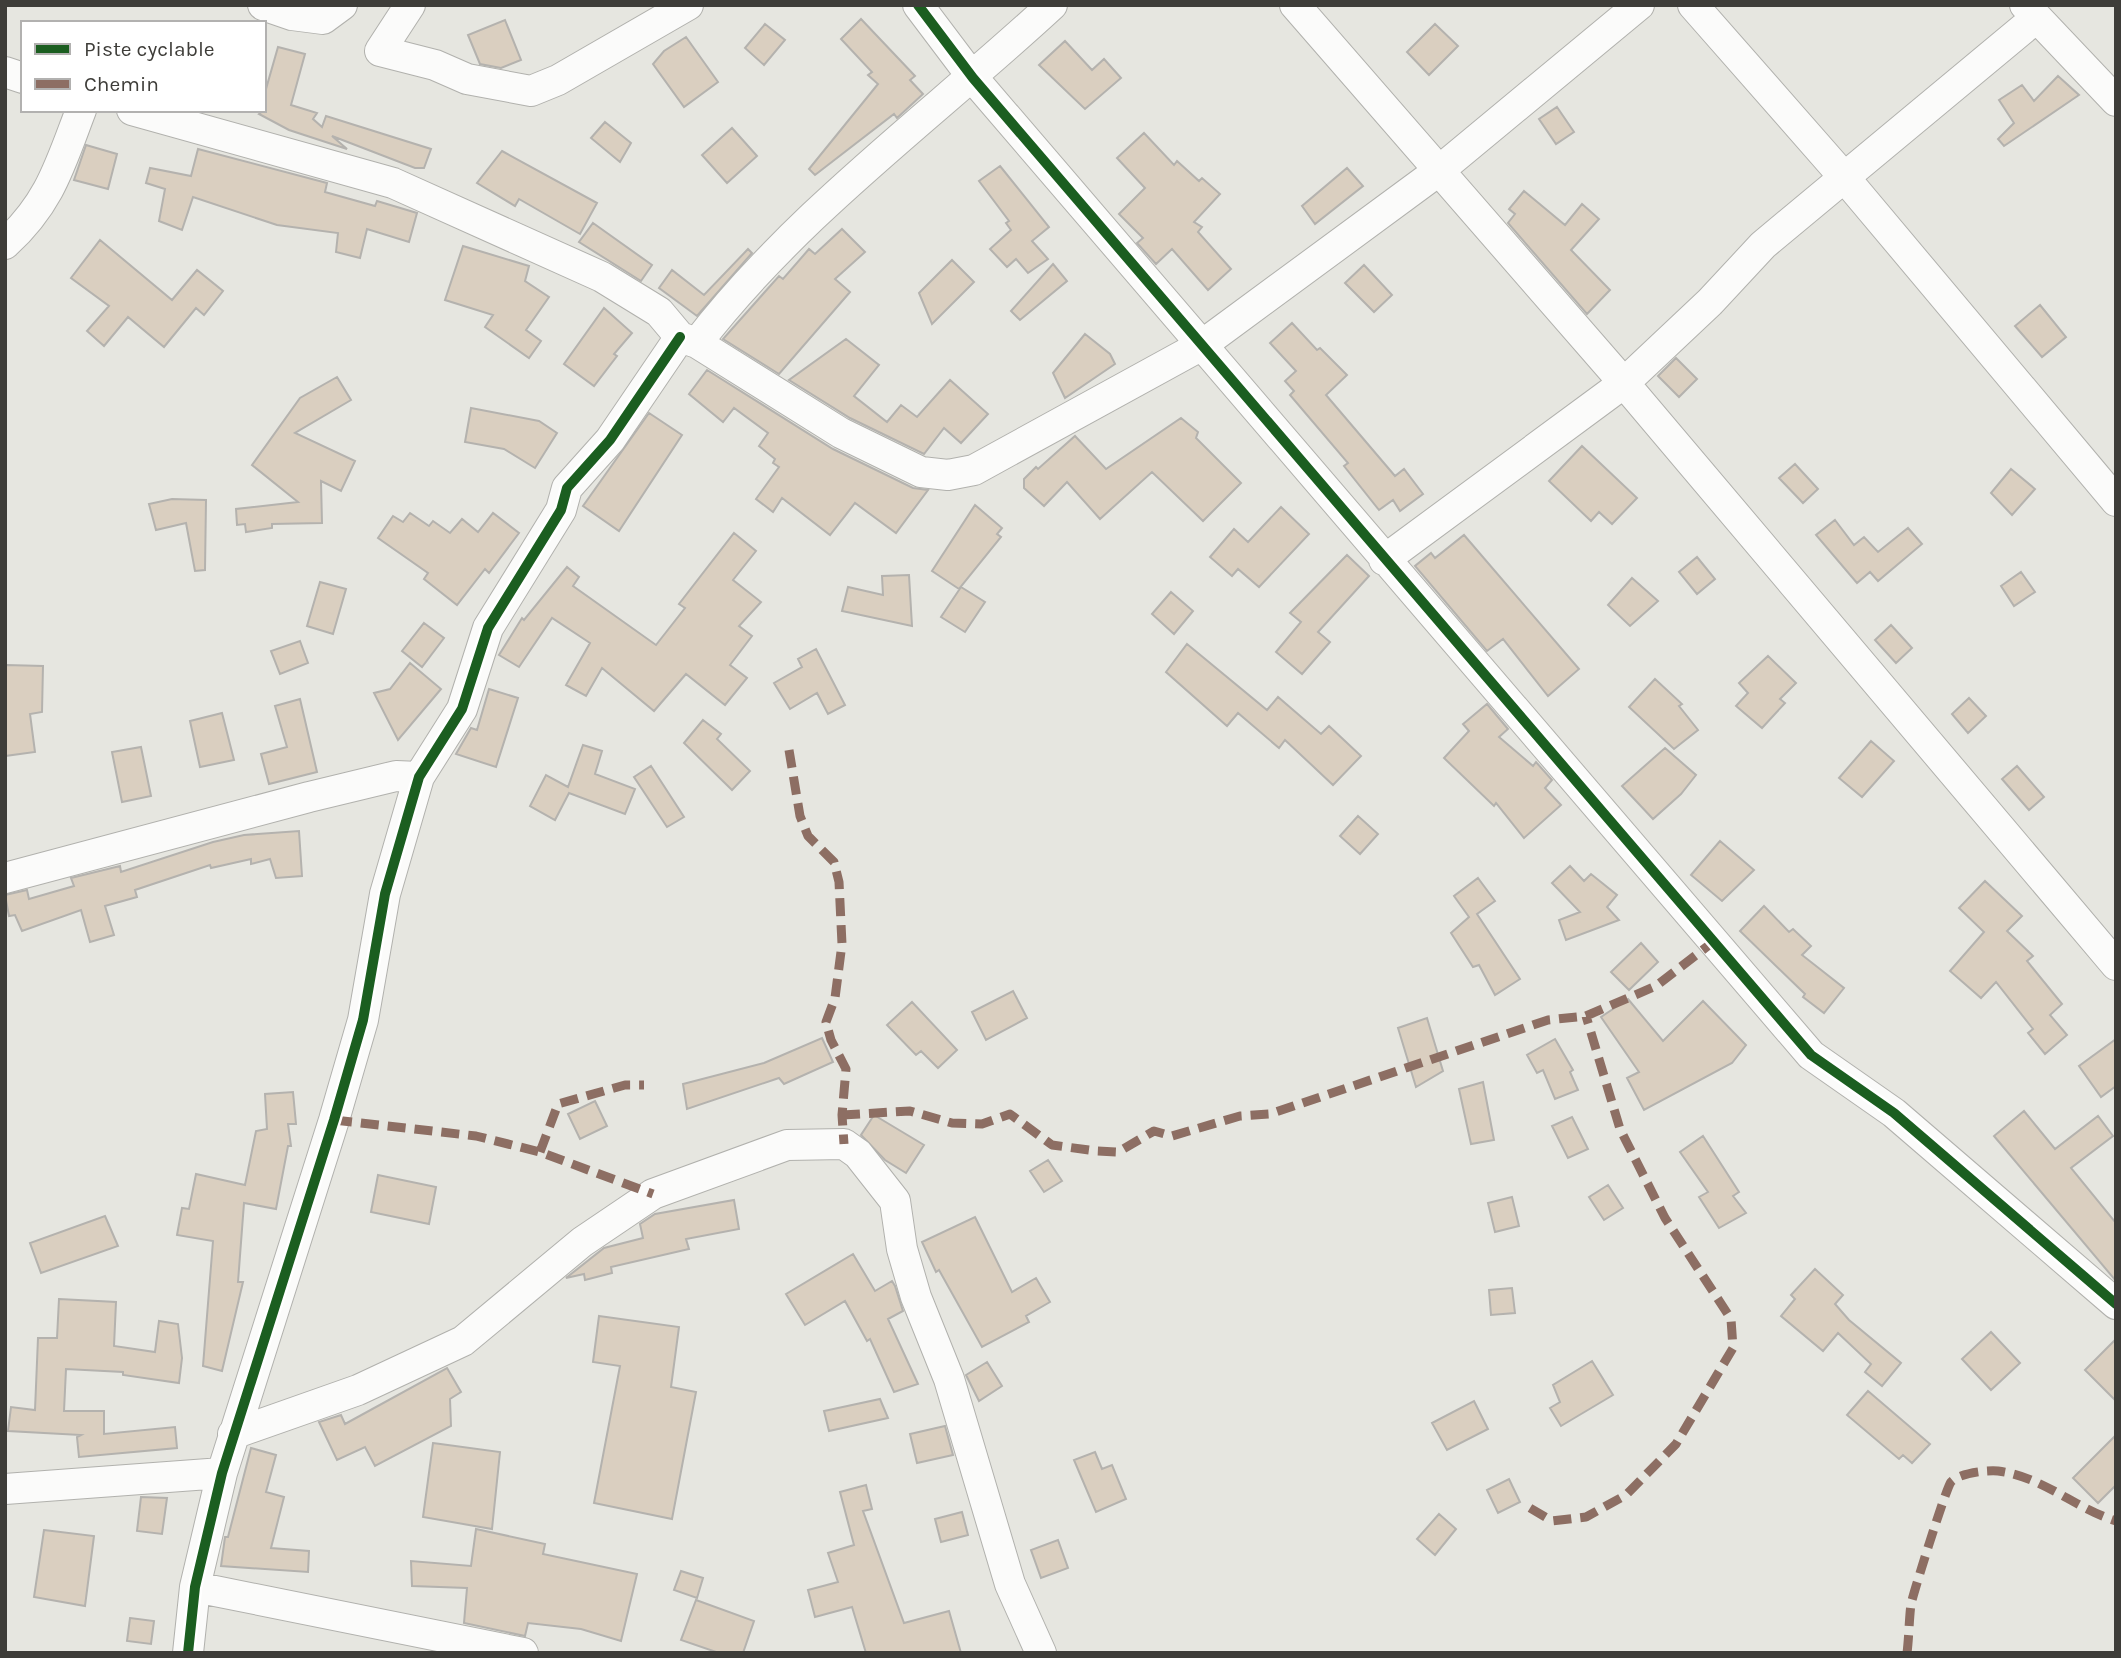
<svg xmlns="http://www.w3.org/2000/svg" width="2121" height="1658" font-family="Karla,sans-serif">
<rect width="100%" height="100%" fill="#e6e6e0"/>
<path fill="#dacfc0" stroke="#b4b2ae" stroke-width="2" d="M 861,19 L 915,76 L 910,80 L 923,94 L 897,118 L 894,114 L 815,175 L 809,169 L 878,84 L 868,75 L 872,72 L 841,39 Z
M 505,20 L 521,60 L 501,68 L 480,64 L 468,35 Z
M 765,24 L 785,40 L 764,65 L 745,48 Z
M 1435,24 L 1458,46 L 1429,75 L 1407,52 Z
M 686,37 L 718,82 L 684,107 L 653,64 L 664,51 Z
M 1065,41 L 1092,70 L 1104,59 L 1121,78 L 1085,109 L 1039,65 Z
M 278,47 L 305,54 L 291,105 L 317,113 L 313,119 L 322,127 L 326,116 L 431,149 L 424,168 L 415,168 L 332,136 L 347,149 L 289,130 L 259,114 L 264,110 L 264,96 Z
M 2058,76 L 2079,95 L 2004,146 L 1998,139 L 2014,123 L 1999,100 L 2022,85 L 2034,101 Z
M 1557,107 L 1574,132 L 1556,144 L 1539,119 Z
M 605,122 L 631,143 L 620,162 L 591,138 Z
M 732,128 L 757,156 L 727,183 L 702,155 Z
M 1144,133 L 1174,165 L 1177,161 L 1199,181 L 1202,178 L 1220,194 L 1194,222 L 1202,227 L 1198,232 L 1231,269 L 1208,290 L 1172,249 L 1156,264 L 1137,243 L 1143,238 L 1119,214 L 1145,188 L 1117,158 Z
M 86,145 L 117,154 L 108,189 L 74,180 Z
M 198,149 L 327,183 L 325,192 L 375,206 L 377,201 L 417,213 L 409,242 L 367,229 L 360,258 L 336,252 L 338,233 L 277,225 L 193,197 L 182,230 L 159,221 L 165,189 L 146,183 L 150,168 L 191,176 Z
M 502,151 L 597,203 L 580,234 L 519,199 L 515,206 L 477,183 Z
M 1000,166 L 1049,227 L 1032,241 L 1048,259 L 1028,273 L 1016,259 L 1007,267 L 990,249 L 1011,230 L 1006,223 L 1009,221 L 979,181 Z
M 1347,168 L 1363,186 L 1315,224 L 1302,206 Z
M 1524,191 L 1565,225 L 1582,204 L 1599,219 L 1571,250 L 1610,290 L 1587,314 L 1508,223 L 1515,214 L 1509,209 Z
M 593,223 L 652,265 L 641,281 L 579,242 Z
M 842,229 L 865,252 L 835,279 L 850,292 L 779,374 L 723,339 L 779,276 L 783,279 L 809,249 L 815,254 Z
M 100,240 L 172,300 L 197,270 L 223,291 L 204,315 L 196,308 L 164,347 L 128,317 L 104,346 L 87,331 L 109,306 L 71,278 Z
M 463,246 L 529,266 L 525,281 L 549,297 L 526,330 L 541,341 L 529,358 L 485,327 L 493,315 L 445,300 Z
M 748,249 L 752,253 L 697,316 L 659,288 L 672,270 L 704,295 Z
M 952,260 L 974,282 L 932,324 L 919,293 Z
M 1053,264 L 1067,281 L 1020,320 L 1011,311 Z
M 1364,265 L 1392,295 L 1374,312 L 1345,283 Z
M 2040,305 L 2066,337 L 2042,357 L 2015,326 Z
M 604,308 L 632,333 L 614,354 L 617,356 L 594,386 L 564,364 Z
M 1292,323 L 1317,350 L 1320,348 L 1347,375 L 1326,395 L 1395,476 L 1404,469 L 1423,494 L 1400,511 L 1393,500 L 1379,510 L 1344,466 L 1348,463 L 1290,395 L 1294,391 L 1285,381 L 1296,371 L 1270,343 Z
M 1085,334 L 1110,354 L 1115,364 L 1065,398 L 1053,373 Z
M 846,339 L 879,365 L 854,396 L 887,422 L 901,405 L 917,417 L 950,380 L 988,414 L 961,443 L 944,428 L 924,454 L 850,418 L 789,380 Z
M 1676,358 L 1697,379 L 1679,397 L 1658,376 Z
M 707,370 L 833,449 L 913,488 L 928,490 L 896,533 L 855,503 L 830,535 L 782,498 L 773,512 L 756,499 L 779,467 L 773,463 L 775,459 L 759,446 L 768,433 L 734,408 L 723,422 L 689,394 Z
M 337,377 L 351,400 L 295,433 L 355,461 L 341,491 L 321,481 L 322,523 L 272,524 L 272,528 L 246,532 L 245,524 L 237,525 L 236,509 L 298,502 L 252,465 L 300,398 Z
M 471,408 L 539,421 L 557,433 L 535,468 L 504,449 L 465,442 Z
M 649,413 L 682,435 L 619,531 L 583,506 Z
M 1181,418 L 1198,432 L 1196,438 L 1241,483 L 1203,521 L 1152,472 L 1100,519 L 1067,482 L 1044,506 L 1024,488 L 1024,479 L 1036,467 L 1038,469 L 1075,436 L 1106,469 Z
M 1582,446 L 1637,498 L 1612,524 L 1599,512 L 1591,521 L 1549,481 Z
M 1795,464 L 1818,489 L 1803,503 L 1779,478 Z
M 2011,469 L 2035,489 L 2012,515 L 1991,493 Z
M 172,499 L 206,500 L 205,570 L 195,571 L 186,523 L 156,530 L 149,504 Z
M 975,505 L 1002,528 L 997,534 L 1001,537 L 959,589 L 932,571 Z
M 1281,507 L 1309,534 L 1259,587 L 1238,569 L 1232,576 L 1210,557 L 1234,529 L 1248,542 Z
M 410,513 L 429,526 L 433,521 L 450,533 L 462,519 L 478,532 L 493,513 L 519,533 L 489,573 L 485,569 L 457,605 L 424,579 L 428,573 L 378,538 L 393,516 L 403,522 Z
M 1835,520 L 1854,545 L 1864,537 L 1878,552 L 1908,528 L 1922,544 L 1878,581 L 1870,572 L 1857,583 L 1816,535 Z
M 734,533 L 756,551 L 733,580 L 761,602 L 739,626 L 752,636 L 730,665 L 747,678 L 725,705 L 686,674 L 654,711 L 602,668 L 586,696 L 566,685 L 590,643 L 552,618 L 519,667 L 499,655 L 522,618 L 524,620 L 567,567 L 579,577 L 573,586 L 656,645 L 685,608 L 679,604 Z
M 1464,535 L 1579,669 L 1548,696 L 1503,639 L 1487,651 L 1415,566 L 1431,553 L 1435,558 Z
M 1347,555 L 1369,576 L 1318,632 L 1330,642 L 1302,674 L 1276,652 L 1301,622 L 1290,613 Z
M 1697,557 L 1715,579 L 1697,594 L 1679,572 Z
M 2021,572 L 2035,592 L 2014,606 L 2001,586 Z
M 909,575 L 912,626 L 842,611 L 848,587 L 883,595 L 882,576 Z
M 1632,578 L 1658,601 L 1630,626 L 1608,605 Z
M 320,582 L 346,589 L 333,634 L 307,626 Z
M 961,587 L 985,602 L 965,632 L 941,617 Z
M 1171,592 L 1193,611 L 1174,634 L 1152,614 Z
M 424,623 L 444,638 L 422,667 L 402,651 Z
M 1891,625 L 1912,648 L 1896,663 L 1875,640 Z
M 300,641 L 308,663 L 280,674 L 271,651 Z
M 1187,644 L 1267,710 L 1278,697 L 1321,734 L 1329,726 L 1361,756 L 1333,785 L 1285,740 L 1279,748 L 1238,713 L 1227,726 L 1166,672 Z
M 816,649 L 845,705 L 828,714 L 817,693 L 790,709 L 774,683 L 802,667 L 798,659 Z
M 1768,656 L 1796,683 L 1780,699 L 1785,703 L 1762,728 L 1736,706 L 1748,693 L 1739,683 Z
M 410,663 L 441,689 L 398,740 L 374,693 L 390,689 Z
M 6,665 L 43,666 L 42,712 L 30,714 L 35,752 L 5,756 Z
M 1655,679 L 1682,704 L 1679,706 L 1698,730 L 1674,749 L 1629,707 Z
M 489,689 L 518,698 L 496,767 L 456,754 L 471,728 L 477,730 Z
M 1969,698 L 1986,716 L 1968,733 L 1952,714 Z
M 300,699 L 317,772 L 269,784 L 261,754 L 287,747 L 275,706 Z
M 1487,704 L 1508,729 L 1499,737 L 1533,766 L 1536,762 L 1552,780 L 1545,788 L 1561,805 L 1524,838 L 1496,803 L 1494,806 L 1444,758 L 1469,731 L 1463,724 Z
M 222,713 L 234,760 L 200,767 L 190,721 Z
M 703,720 L 721,734 L 717,739 L 750,771 L 732,790 L 684,743 Z
M 1871,741 L 1894,761 L 1862,797 L 1839,778 Z
M 583,745 L 602,751 L 595,774 L 635,789 L 625,814 L 569,793 L 555,820 L 530,806 L 546,775 L 568,787 Z
M 141,747 L 151,796 L 122,802 L 112,752 Z
M 1665,748 L 1696,775 L 1681,794 L 1653,819 L 1622,786 Z
M 651,766 L 684,817 L 667,827 L 634,777 Z
M 2017,766 L 2044,797 L 2029,810 L 2002,779 Z
M 1358,816 L 1378,834 L 1360,854 L 1340,836 Z
M 299,831 L 302,876 L 276,878 L 270,859 L 251,864 L 251,859 L 211,868 L 210,865 L 135,890 L 137,897 L 105,906 L 114,935 L 90,942 L 81,910 L 22,931 L 15,915 L 9,916 L 5,895 L 27,890 L 29,899 L 74,886 L 71,878 L 120,866 L 121,872 L 213,842 L 244,835 Z
M 1720,841 L 1754,870 L 1722,901 L 1691,875 Z
M 1570,866 L 1584,881 L 1591,874 L 1617,895 L 1607,907 L 1619,920 L 1566,940 L 1559,920 L 1580,912 L 1552,883 Z
M 1478,878 L 1495,901 L 1477,914 L 1520,979 L 1495,995 L 1479,965 L 1473,967 L 1451,933 L 1469,917 L 1454,896 Z
M 1985,881 L 2022,916 L 2007,931 L 2033,956 L 2027,961 L 2062,1004 L 2050,1015 L 2067,1035 L 2045,1054 L 2028,1033 L 2033,1029 L 1996,982 L 1981,998 L 1950,971 L 1984,932 L 1959,908 Z
M 1764,906 L 1789,932 L 1793,929 L 1811,946 L 1802,955 L 1844,988 L 1824,1013 L 1803,997 L 1805,994 L 1740,931 Z
M 1641,943 L 1658,962 L 1629,990 L 1611,972 Z
M 1013,991 L 1027,1018 L 986,1040 L 972,1012 Z
M 1628,999 L 1663,1041 L 1703,1001 L 1746,1045 L 1732,1063 L 1644,1110 L 1627,1078 L 1639,1072 L 1601,1017 Z
M 912,1002 L 957,1050 L 938,1068 L 921,1051 L 916,1055 L 887,1025 Z
M 1427,1018 L 1443,1071 L 1416,1087 L 1398,1028 Z
M 822,1038 L 833,1062 L 784,1084 L 779,1078 L 687,1109 L 683,1084 L 764,1063 Z
M 1555,1039 L 1573,1070 L 1570,1072 L 1578,1090 L 1555,1099 L 1543,1070 L 1537,1073 L 1527,1055 Z
M 2116,1039 L 2116,1086 L 2101,1097 L 2079,1066 Z
M 1483,1082 L 1494,1140 L 1471,1144 L 1459,1089 Z
M 293,1092 L 296,1124 L 288,1124 L 291,1146 L 288,1146 L 276,1209 L 244,1203 L 238,1282 L 243,1282 L 222,1371 L 203,1366 L 213,1241 L 177,1235 L 182,1208 L 189,1209 L 196,1174 L 245,1185 L 256,1131 L 267,1129 L 265,1094 Z
M 595,1101 L 607,1126 L 580,1139 L 568,1114 Z
M 2024,1111 L 2055,1149 L 2098,1116 L 2113,1136 L 2071,1168 L 2116,1223 L 2116,1281 L 1994,1136 Z
M 874,1115 L 924,1145 L 906,1173 L 885,1160 L 861,1135 Z
M 1572,1117 L 1588,1149 L 1568,1158 L 1552,1126 Z
M 1703,1136 L 1739,1192 L 1733,1196 L 1746,1213 L 1719,1228 L 1699,1197 L 1708,1192 L 1680,1152 Z
M 1048,1160 L 1062,1181 L 1044,1192 L 1030,1171 Z
M 378,1175 L 436,1187 L 429,1224 L 371,1212 Z
M 1608,1185 L 1623,1208 L 1604,1220 L 1589,1197 Z
M 1512,1197 L 1519,1226 L 1495,1232 L 1488,1203 Z
M 734,1200 L 739,1229 L 686,1239 L 689,1249 L 611,1267 L 612,1273 L 585,1280 L 584,1274 L 566,1278 L 604,1248 L 643,1238 L 640,1224 L 655,1214 Z
M 105,1216 L 118,1246 L 41,1273 L 30,1243 Z
M 975,1217 L 1012,1292 L 1036,1278 L 1050,1302 L 1026,1316 L 1029,1322 L 982,1347 L 939,1270 L 936,1272 L 922,1242 Z
M 853,1254 L 875,1291 L 892,1281 L 895,1286 L 903,1311 L 888,1319 L 918,1384 L 894,1392 L 870,1339 L 867,1341 L 845,1301 L 805,1325 L 786,1294 Z
M 1815,1269 L 1843,1295 L 1835,1304 L 1849,1320 L 1901,1363 L 1882,1386 L 1865,1372 L 1871,1364 L 1838,1333 L 1823,1351 L 1781,1316 L 1795,1299 L 1791,1295 Z
M 1512,1288 L 1515,1313 L 1491,1315 L 1489,1290 Z
M 59,1299 L 116,1302 L 114,1346 L 155,1352 L 159,1321 L 178,1324 L 182,1358 L 179,1383 L 123,1375 L 123,1372 L 66,1369 L 64,1411 L 104,1411 L 104,1434 L 175,1427 L 177,1448 L 79,1457 L 77,1437 L 81,1435 L 8,1431 L 11,1407 L 35,1410 L 38,1338 L 57,1338 Z
M 599,1316 L 679,1327 L 671,1387 L 696,1392 L 672,1519 L 594,1503 L 620,1366 L 593,1362 Z
M 1991,1332 L 2020,1363 L 1991,1390 L 1962,1359 Z
M 2116,1339 L 2116,1401 L 2085,1370 Z
M 1592,1361 L 1613,1395 L 1561,1426 L 1550,1408 L 1560,1402 L 1553,1385 Z
M 987,1362 L 1002,1386 L 979,1401 L 966,1375 Z
M 447,1368 L 461,1392 L 450,1399 L 451,1426 L 375,1466 L 365,1447 L 337,1460 L 319,1422 L 341,1415 L 345,1424 Z
M 1868,1391 L 1930,1444 L 1912,1463 L 1903,1455 L 1899,1459 L 1847,1415 Z
M 880,1399 L 888,1418 L 829,1431 L 824,1411 Z
M 1474,1401 L 1488,1429 L 1447,1450 L 1432,1423 Z
M 945,1426 L 953,1455 L 917,1463 L 910,1434 Z
M 2116,1435 L 2116,1485 L 2098,1503 L 2073,1478 Z
M 433,1443 L 500,1452 L 492,1529 L 423,1517 Z
M 251,1448 L 276,1455 L 266,1492 L 284,1497 L 271,1548 L 309,1551 L 308,1572 L 221,1566 L 225,1537 L 228,1537 Z
M 1095,1452 L 1102,1469 L 1112,1465 L 1126,1499 L 1096,1512 L 1074,1460 Z
M 1509,1479 L 1520,1502 L 1498,1513 L 1487,1490 Z
M 866,1485 L 872,1509 L 863,1511 L 904,1623 L 949,1611 L 961,1653 L 866,1653 L 852,1607 L 815,1617 L 808,1590 L 838,1582 L 828,1553 L 854,1545 L 840,1492 Z
M 141,1497 L 167,1498 L 162,1534 L 137,1531 Z
M 962,1512 L 968,1535 L 941,1542 L 935,1519 Z
M 1439,1514 L 1456,1529 L 1435,1555 L 1417,1539 Z
M 476,1529 L 545,1544 L 543,1554 L 637,1574 L 621,1641 L 581,1629 L 528,1623 L 525,1636 L 464,1623 L 467,1588 L 412,1586 L 411,1561 L 471,1566 Z
M 44,1530 L 94,1536 L 85,1606 L 34,1597 Z
M 1058,1540 L 1068,1568 L 1041,1578 L 1031,1550 Z
M 681,1571 L 703,1578 L 697,1598 L 674,1590 Z
M 696,1600 L 754,1621 L 743,1653 L 719,1653 L 681,1640 Z
M 130,1618 L 154,1621 L 151,1644 L 127,1641 Z"/>
<g fill="none" stroke-linecap="round" stroke-linejoin="round">
<defs>
<path id="minor" d="M 263,5 L 292,15 L 323,19 L 342,5
M 410,5 L 380,51 L 435,65 L 467,79 L 531,91 L 558,80 L 688,5
M 918,5 L 973,78 L 1811,1055 L 1894,1113 L 2116,1304
M 1295,5 L 1624,383 L 2116,965
M 1693,5 L 1844,177 L 2116,501
M 2025,5 L 2116,101
M 5,72 L 23,78
M 132,110 L 393,183 L 602,277 L 659,312 L 680,337 L 697,343 C 797,213 932,116 1052,5
M 5,244 C 50,203 60,165 81,110
M 697,343 L 841,433 L 921,472 L 948,475 L 974,470 L 1202,345 L 1441,169 L 1639,5
M 1384,560 L 1624,383 L 1710,302 L 1763,245 L 2036,18
M 5,878 L 309,797 L 396,776 L 419,777
M 233,1434 L 358,1390 L 463,1341 L 582,1242 L 653,1194 L 787,1145 L 844,1144 L 858,1154 L 895,1201 L 902,1249 L 916,1297 L 949,1379 L 1010,1584 L 1041,1653
M 5,1489 L 222,1473
M 195,1587 L 523,1653
M 188,1653 L 195,1587 L 222,1473 L 334,1120 L 363,1020 L 385,894 L 419,777 L 462,709 L 488,628 L 561,510 L 567,488 L 610,440 L 680,337"/>
</defs>
<use href="#minor" stroke="#b1b1ad" stroke-width="32"/>
<use href="#minor" stroke="#fbfbfa" stroke-width="30"/>
<path stroke="#8d6e63" stroke-width="9" stroke-dasharray="18 9" stroke-linecap="butt" d="M 789,750 L 800,816 L 808,836 L 834,862 L 839,882 L 842,944 L 835,998 L 826,1022 L 831,1040 L 846,1069 L 842,1115 L 844,1144
M 842,1115 L 910,1111 L 952,1123 L 982,1124 L 1010,1114 L 1052,1145 L 1096,1151 L 1118,1152 L 1154,1131 L 1172,1136 L 1240,1116 L 1270,1114 L 1548,1020 L 1586,1016 L 1656,986 L 1713,942
M 334,1120 L 476,1136 L 540,1152 L 653,1194
M 540,1152 L 558,1104 L 625,1085 L 644,1085
M 1530,1508 L 1552,1521 L 1586,1517 L 1626,1495 L 1676,1444 L 1733,1348 L 1731,1319 L 1665,1218 L 1620,1129 L 1586,1016
M 1907,1653 C 1909,1637 1909,1620 1911,1604 C 1914,1591 1946,1488 1951,1482 C 1959,1473 1986,1470 1998,1471 C 2041,1476 2075,1508 2116,1521
M 2116,1653 L 2116,1652"/>
<defs>
<path id="cycleway" d="M 918,5 L 973,78 L 1811,1055 L 1894,1113 L 2116,1304
M 188,1653 L 195,1587 L 222,1473 L 334,1120 L 363,1020 L 385,894 L 419,777 L 462,709 L 488,628 L 561,510 L 567,488 L 610,440 L 680,337"/>
</defs>
<use href="#cycleway" stroke="#fff" stroke-width="15"/>
<use href="#cycleway" stroke="#1b5e20" stroke-width="10"/>
</g>
<rect width="2121" height="1658" fill="none" stroke="#3e3d39" stroke-width="14"/>
<rect x="21" y="21" width="245" height="91" fill="#ffffff" stroke="#b2b1b0" stroke-width="2"/>
<rect x="35" y="44" width="35" height="10" fill="#1b5e20" stroke="#b2b1b0" stroke-width="2"/>
<text x="84" y="56" font-size="21" fill="#3e3d39">Piste cyclable</text>
<rect x="35" y="79" width="35" height="10" fill="#8d6e63" stroke="#b2b1b0" stroke-width="2"/>
<text x="84" y="91" font-size="21" fill="#3e3d39">Chemin</text>
</svg>
